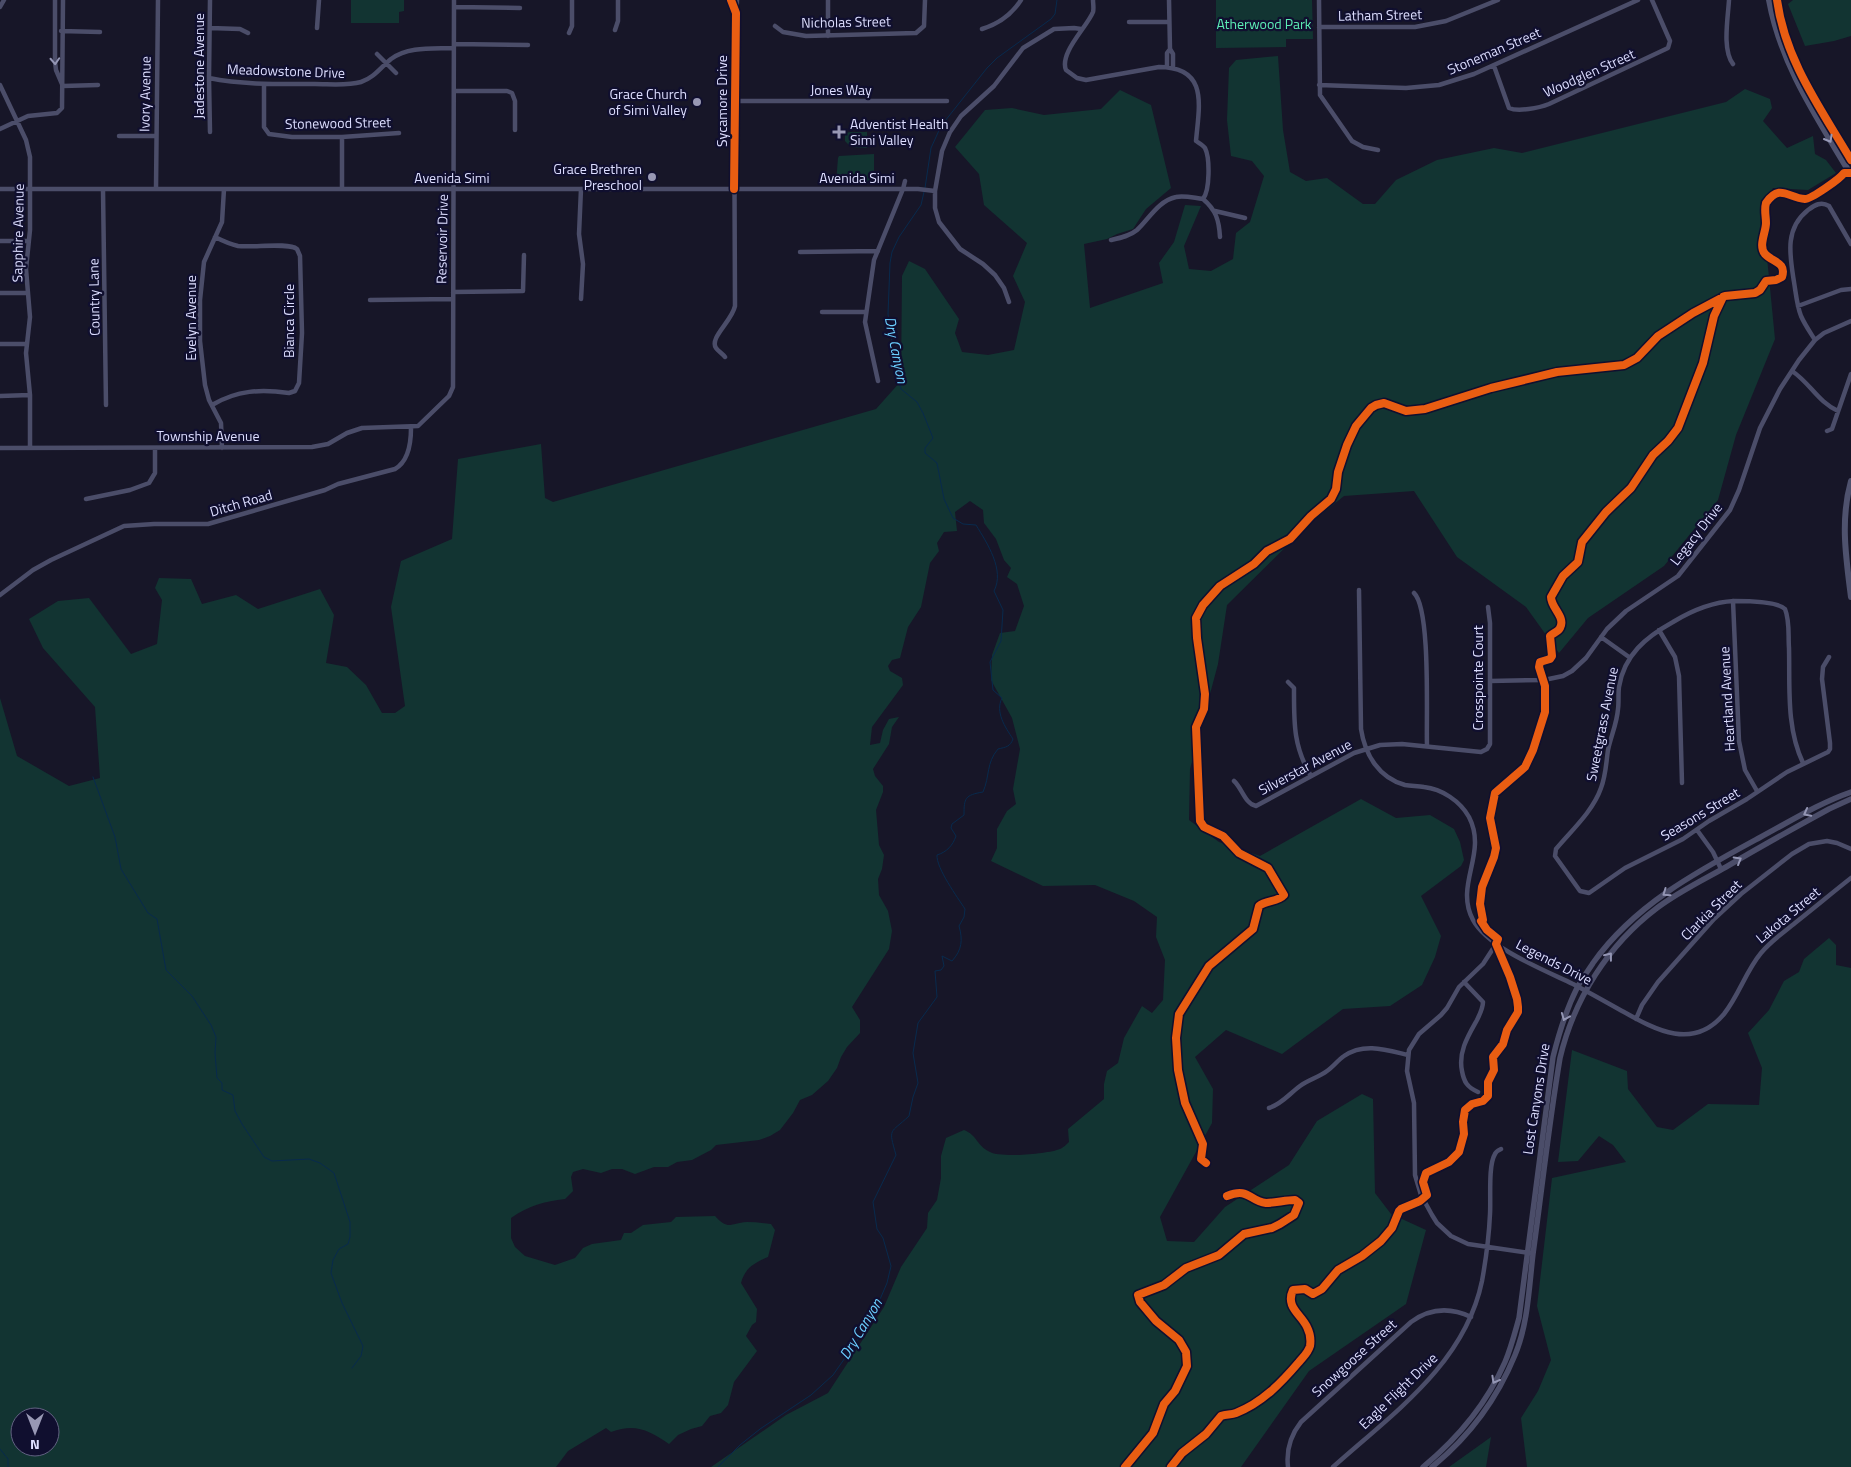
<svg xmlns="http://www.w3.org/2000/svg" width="1851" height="1467" font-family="'Titillium Web',sans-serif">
<rect width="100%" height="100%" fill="#171628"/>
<path fill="#123432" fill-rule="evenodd" d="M 351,0 L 404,0 L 404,11 L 399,12 L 399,23 L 351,23 Z
M 1216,0 L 1312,0 L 1313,39 L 1286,39 L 1286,47 L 1216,48 Z
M 1793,0 L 1851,0 L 1851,36 L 1834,41 L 1805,46 L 1788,4 Z
M 1278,56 L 1283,130 L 1290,172 L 1306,181 L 1327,178 L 1363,204 L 1375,204 L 1396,180 L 1437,160 L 1494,148 L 1522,153 L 1726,102 L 1745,89 L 1770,99 L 1772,108 L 1763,121 L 1787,148 L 1813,136 L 1815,154 L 1826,160 L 1836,173 L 1808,190 L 1773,188 L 1762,206 L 1775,339 L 1736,435 L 1718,500 L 1664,566 L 1588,618 L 1559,653 L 1526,607 L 1457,557 L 1414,491 L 1344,496 L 1308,525 L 1227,605 L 1218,664 L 1190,769 L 1189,820 L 1219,842 L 1260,856 L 1361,799 L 1396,818 L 1430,815 L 1454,829 L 1460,842 L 1464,860 L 1461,866 L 1421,896 L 1441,936 L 1435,957 L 1422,985 L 1390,1006 L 1343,1009 L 1282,1054 L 1226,1030 L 1195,1057 L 1213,1089 L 1212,1123 L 1160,1217 L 1167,1241 L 1194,1242 L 1225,1207 L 1289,1165 L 1317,1121 L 1362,1094 L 1373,1099 L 1375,1193 L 1391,1214 L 1426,1230 L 1406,1304 L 1309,1371 L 1241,1467 L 711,1467 L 786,1415 L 828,1393 L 884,1307 L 901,1267 L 927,1228 L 928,1213 L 937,1200 L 941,1178 L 941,1156 L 946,1138 L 964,1130 C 977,1135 977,1146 990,1152 C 1001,1158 1048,1154 1060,1149 C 1063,1148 1067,1144 1069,1142 L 1068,1129 L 1104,1099 L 1104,1084 L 1107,1071 L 1118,1063 L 1124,1038 L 1142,1006 L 1152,1013 L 1163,1000 L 1165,960 L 1156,937 L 1157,917 L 1134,901 L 1095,885 L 1043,886 L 991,861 L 997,848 L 997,829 L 1007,811 L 1016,804 L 1013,789 L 1020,749 L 1012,718 L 991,680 L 992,655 L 1000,633 L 1015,631 L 1024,606 L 1017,584 L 1007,577 L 1011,568 L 1004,560 L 996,539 L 984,523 L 983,510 L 970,501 L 955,512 L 957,531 L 944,532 L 937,543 L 939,551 L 930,563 L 921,607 L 908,627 L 900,658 L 892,660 L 888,666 L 890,671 L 902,678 L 903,685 L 872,727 L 870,745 L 880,743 L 883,730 L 889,719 L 899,717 L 892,727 L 889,744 L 873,769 L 875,776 L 883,786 L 883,792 L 876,810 L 879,845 L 884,855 L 882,869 L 878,879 L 879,895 L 888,911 L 892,931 L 889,949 L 852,1007 L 860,1020 L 860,1033 L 847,1047 L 841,1057 L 837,1068 L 828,1081 L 812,1095 L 800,1100 L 793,1113 L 780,1130 L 770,1136 L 759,1140 L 716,1145 L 711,1150 L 692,1160 L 677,1162 L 668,1167 L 654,1167 L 635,1174 L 622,1169 L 612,1169 L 601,1173 L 583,1169 L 573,1172 L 571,1177 L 573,1191 L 565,1199 C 545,1201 528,1206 511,1218 L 511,1238 L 515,1247 L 525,1256 L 555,1265 L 575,1258 L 583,1248 L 592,1244 L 621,1240 L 624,1233 L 631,1233 L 643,1225 L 671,1222 L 676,1217 L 715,1216 C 729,1231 730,1223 747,1222 C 755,1222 763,1223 771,1224 L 775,1230 L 768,1257 C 754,1263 745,1268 741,1283 L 757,1309 L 756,1322 L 752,1325 L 746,1336 L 757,1351 L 734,1382 L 728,1405 L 721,1413 L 710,1416 L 702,1426 L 691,1429 L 678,1435 L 669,1444 C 649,1430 635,1423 611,1432 L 606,1428 L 568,1451 L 556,1467 L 0,1467 L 0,698 L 17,756 L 69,786 L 100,778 L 95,707 L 43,648 L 29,619 L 58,601 L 89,598 L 131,654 L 157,644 L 162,600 L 155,588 L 159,578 L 191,579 L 202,604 L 236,595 L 258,609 L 320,589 L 334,615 L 326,663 L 347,667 L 366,685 L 382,713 L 395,713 L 405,706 L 391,607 L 401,561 L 452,539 L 458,459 L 541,444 L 545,498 L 553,502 L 876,409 L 901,381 L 902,276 L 909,261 L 925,269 L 959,319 L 955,333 L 962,352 L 988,355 L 1014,350 L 1025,302 L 1013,276 L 1027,243 L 984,205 L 979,174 L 955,147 L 985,110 L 1012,108 L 1044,115 L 1101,109 L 1120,90 L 1151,105 L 1171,188 L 1146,209 L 1133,229 L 1117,234 L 1107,239 L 1084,244 L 1090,308 L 1163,283 L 1159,263 L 1174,242 L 1185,205 L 1201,206 L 1184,246 L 1189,269 L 1211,271 L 1233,259 L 1236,233 L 1250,222 L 1264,176 L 1252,161 L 1231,156 L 1227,120 L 1229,68 L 1236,60 ZM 20,1417 L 50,1417 L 50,1447 L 20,1447 Z
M 851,132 L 867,132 L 867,148 L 851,147 L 845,141 L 845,133 Z
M 874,154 L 874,183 L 836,183 L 838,158 L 839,156 Z
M 1829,938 L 1836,945 L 1836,965 L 1851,968 L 1851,1467 L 1527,1467 L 1521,1418 L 1538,1391 L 1551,1360 L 1537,1306 L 1552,1178 L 1626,1162 L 1613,1145 L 1599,1136 L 1578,1161 L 1558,1162 L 1572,1050 L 1627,1071 L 1628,1089 L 1657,1127 L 1673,1130 L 1708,1104 L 1759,1105 L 1762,1068 L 1748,1033 L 1769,1010 L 1784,981 L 1799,972 L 1804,959 Z
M 1491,1437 L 1486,1467 L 1449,1467 Z"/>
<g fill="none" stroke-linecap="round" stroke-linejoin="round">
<path stroke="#082a4d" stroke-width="1" d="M 925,188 L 931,148 L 941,126 L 987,68 L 997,58 L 1051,19 L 1055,14 L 1057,0
M 93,777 L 115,837 L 121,869 L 148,913 L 157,919 L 166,970 L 192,996 L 211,1025 L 216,1037 L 215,1053 L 217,1078 L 222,1083 L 222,1090 L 233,1095 L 235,1111 L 242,1124 L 264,1157 L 272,1161 L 309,1159 L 320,1163 L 334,1173 L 350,1222 L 350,1237 L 348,1244 L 339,1249 L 333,1260 L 331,1273 L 342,1303 L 363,1346 L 361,1356 L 352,1368
M 0,1449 L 8,1459 L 8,1467
M 718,1467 L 740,1445 L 760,1429 L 811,1395 L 833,1375 L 859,1338 L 875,1311 L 887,1283 L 891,1266 L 883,1238 L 877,1229 L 873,1202 L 896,1155 C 888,1127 890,1134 909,1116 L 913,1097 L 918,1083 L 913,1053 L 918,1023 L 937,997 L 935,971 L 941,970 L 944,966 L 942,956 L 952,961 C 962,950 963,940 959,926 L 964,917 L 965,909 C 958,898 936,868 937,855 C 947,852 953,845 956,836 L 951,828 L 952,824 L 964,815 C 964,798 965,795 983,792 C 990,776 986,763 998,749 C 1006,747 1010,747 1013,739 C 1005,727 995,712 1002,698 L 993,690 L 990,662 L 1001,641 L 1003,610 L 994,591 C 1005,570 987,543 976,525 L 963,524 L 953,518 L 944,499 L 937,463 L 925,453 L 925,448 L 933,438 L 923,413 L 917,402 L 901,389 L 897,376 L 888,314 L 890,263 L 892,252 L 899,237 L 921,205 L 924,192"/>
<path stroke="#4b4d69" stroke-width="4.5" d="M 55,0 L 55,62 L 56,70 L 62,84
M 210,0 L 209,78 L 210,132
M 731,0 L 735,12
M 828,0 L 828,36
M 1093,0 C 1093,3 1094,9 1093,12 C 1087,27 1059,53 1066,70 L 1077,78 L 1086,80 L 1159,67 C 1209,67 1199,106 1196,141 C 1199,143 1203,145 1205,148 C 1210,158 1210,190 1203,199 C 1216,210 1219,220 1220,237
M 1319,0 L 1320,95 L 1352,141 L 1363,147 L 1378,150
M 1729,0 C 1728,18 1722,50 1733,64
M 0,7 L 4,0
M 454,7 L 520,8
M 1129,22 L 1169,22
M 775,26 L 783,32 L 806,36 L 916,33 L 924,26 L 925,0
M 1319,27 L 1415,27 L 1446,21 L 1498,0
M 210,28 L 240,29 L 248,33
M 317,28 L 319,0
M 982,29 C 998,24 1012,14 1021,0
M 615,30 L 618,21 L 618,0
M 61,31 L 100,32
M 569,33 L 572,26 L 572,0
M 454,44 L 528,45
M 1170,49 L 1173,54 L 1173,68
M 377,54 L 396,73
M 1494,66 L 1509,108 C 1518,112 1539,108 1549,104 L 1668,48 L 1670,41 L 1652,0
M 1167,67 L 1167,53 L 1170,49 L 1169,0
M 209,78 C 244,85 279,84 315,84 C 330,84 347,86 361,82 C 374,78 381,67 391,59 C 409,46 433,49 454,48
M 264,84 L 264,127 L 269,134 L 292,137 L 342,137 L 399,133
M 0,85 L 26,140 L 30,157 L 30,230 L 26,269 L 30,317 L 26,353 L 30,395 L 30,448
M 1319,85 L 1406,88 L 1439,85 L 1474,74 L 1638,0
M 63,86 L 98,85
M 454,91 L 507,91 L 512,93 L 515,101 L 515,130
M 734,101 L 947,101
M 0,129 L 28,116 L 57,113 L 62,108 L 63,0
M 119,136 L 156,136
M 0,189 L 918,189 L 935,191
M 156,189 L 158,0
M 342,189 L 342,137
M 581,189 L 579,234 L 583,264 L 581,299
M 103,190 L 106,405
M 1215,211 L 1245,218
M 1111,240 C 1120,238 1130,236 1137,230 C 1149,219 1158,201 1176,197 C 1184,195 1194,198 1203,199
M 0,241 L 29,241
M 800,252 L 878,251
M 453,292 L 523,291 L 524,255
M 0,293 L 28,293
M 370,300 L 453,299
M 1009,302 L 1004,288 L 995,275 L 983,264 L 960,249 L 939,222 L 935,208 L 935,191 L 942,151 L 950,132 L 961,116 L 994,86 L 1023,48 L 1054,29 L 1074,28 L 1081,29
M 1798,306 L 1841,290 L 1851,289
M 822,312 L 866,312
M 1815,340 C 1810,332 1805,325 1801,316 C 1797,306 1796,294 1794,282 C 1790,256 1784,229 1808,210 C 1815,205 1821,201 1829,206 L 1851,244
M 0,344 L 27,344
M 725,357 C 723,354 718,351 716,348 C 709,338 732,321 735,306 L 734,70 L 737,0
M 1792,371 C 1810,383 1818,402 1838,411
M 878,381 L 865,322 L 874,260 L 903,189 L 905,181
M 0,396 L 30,395
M 212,405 C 237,390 261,389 289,393 L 295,391 L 299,383 L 302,333 L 300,256 L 297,249 C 288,242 252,248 238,246 C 229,244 223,241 215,237
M 1827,431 L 1832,429 L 1851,374
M 0,448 L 312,447 L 328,444 L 347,433 L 362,428 L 418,426 L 449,396 L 453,387 L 454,0
M 222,448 L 221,423 L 209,400 L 205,385 L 200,341 L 200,300 L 204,262 L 222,222 L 224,189
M 86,499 L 130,490 L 149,483 L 155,473 L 155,448
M 1359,590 L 1361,729 C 1365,755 1379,778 1405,785 C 1411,786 1418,786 1424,787 C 1442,789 1460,801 1469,817 C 1488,854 1454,884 1473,920 C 1488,948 1544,970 1573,984 C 1590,993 1606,1002 1622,1011 C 1656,1030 1693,1051 1724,1014 C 1739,995 1746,971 1761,953 C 1771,941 1784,932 1795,923 C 1814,908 1832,893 1851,878
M 1414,593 C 1431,609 1426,718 1427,746
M 0,595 L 33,570 L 51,560 L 124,526 L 154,524 L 208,524 L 325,490 L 338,484 L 395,469 C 409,461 411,443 411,428
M 1733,601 L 1739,741 L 1745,770 L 1757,791
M 1659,630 L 1675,657 L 1679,676 L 1682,783
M 1601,637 L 1629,657
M 1490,681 L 1544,680 L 1563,676 L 1572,671 L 1586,658 L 1607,629 L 1626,611 L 1678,576 L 1730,510 L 1739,490 L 1760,428 L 1780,389 L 1799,360 L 1815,340 L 1824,333 L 1851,321
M 1288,682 L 1294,688 C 1294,722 1293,746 1311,776
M 1803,763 C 1786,727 1790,686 1789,648 C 1788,636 1790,621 1785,609 C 1777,601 1746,601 1734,601 C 1713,602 1691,611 1673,622 C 1646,637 1624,655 1619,687 C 1618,694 1619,702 1618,709 C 1617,723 1611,736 1608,750 C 1606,763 1606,775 1601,788 C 1593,811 1572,830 1556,849 L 1555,856 L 1580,891 L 1589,893 L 1625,868 L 1683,839 L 1709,821 L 1747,799 L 1787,772 L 1828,752 L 1830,749 L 1830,743 L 1822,679 L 1823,667 L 1829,657
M 1234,781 C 1242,788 1245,804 1256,806 L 1354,753 L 1380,745 L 1402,744 L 1481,752 L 1487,749 L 1490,744 L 1490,623 L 1488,607
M 1697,830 L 1713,852 L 1721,869
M 1496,944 L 1483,964 L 1459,987 L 1447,1008 L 1441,1015 L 1419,1034 L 1409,1050 L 1407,1071 L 1414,1103 L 1415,1175 L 1421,1195 L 1432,1215 L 1437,1223 L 1451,1236 L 1468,1244 L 1530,1253
M 1464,982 L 1483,1002 C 1483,1008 1480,1014 1477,1020 C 1468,1036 1458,1052 1462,1071 C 1464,1082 1467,1087 1478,1092
M 1636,1019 L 1642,1005 L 1658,982 L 1714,919 L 1741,894 L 1792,854 L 1809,844 L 1827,841 L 1837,843 L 1851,849
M 1269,1108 C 1282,1104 1289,1094 1300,1086 C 1308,1080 1319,1077 1327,1071 C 1333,1067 1338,1060 1344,1056 C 1364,1042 1387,1050 1408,1055
M 1288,1467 C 1286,1450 1290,1436 1301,1422 L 1411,1322 C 1430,1308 1450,1307 1471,1317
M 1333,1467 C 1392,1414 1465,1364 1482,1281 C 1486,1259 1489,1236 1490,1214 C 1491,1199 1488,1165 1495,1154 C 1496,1151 1499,1150 1501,1149"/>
<path stroke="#4b4d69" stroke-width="5.5" d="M 1423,1467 C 1458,1438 1487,1403 1505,1362 C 1511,1348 1515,1332 1519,1318 L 1553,1057 C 1559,1033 1566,1010 1577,988 C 1581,980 1588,971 1593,963 C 1634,905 1698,871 1759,838 C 1789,822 1819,803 1851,792
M 1432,1467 C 1469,1437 1497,1399 1515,1355 C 1528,1324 1529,1288 1533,1254 C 1542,1189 1549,1123 1560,1058 C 1574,999 1608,945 1657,908 C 1678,892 1703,880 1726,867 C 1760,847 1794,828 1829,809 L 1851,799"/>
<path stroke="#4f526e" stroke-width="6" d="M 1769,0 C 1781,66 1818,119 1851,175
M 1777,0 C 1785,60 1821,109 1851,160
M 1851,481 C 1840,520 1846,558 1851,597"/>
<defs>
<path id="cycleway" d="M 731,0 L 736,13 L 734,189
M 1777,0 C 1785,60 1821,109 1851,160
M 1206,1163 L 1201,1159 L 1203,1144 L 1185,1103 L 1178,1070 L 1176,1038 L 1179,1014 L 1209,966 L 1253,929 L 1259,906 C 1266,900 1278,902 1284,895 L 1268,868 L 1239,853 L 1223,836 L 1204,827 L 1200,821 L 1196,727 L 1204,709 L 1205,694 L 1197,638 L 1196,618 L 1203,605 L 1220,586 L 1254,564 L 1267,551 L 1290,539 L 1311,516 L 1331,499 L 1336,489 L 1338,472 L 1347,445 L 1356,426 L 1371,408 L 1376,405 L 1384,403 L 1406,411 L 1425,409 L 1491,388 L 1557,372 L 1624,365 L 1637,358 L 1658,336 L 1693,313 L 1725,296 L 1755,293 L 1760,290 L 1766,281 L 1776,280 L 1782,277 C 1787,262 1772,262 1765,254 C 1758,246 1766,232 1766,223 C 1766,216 1764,210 1766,203 C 1780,183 1788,198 1805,199 C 1811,199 1840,179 1844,173 L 1850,173
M 1125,1467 L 1153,1433 L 1164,1404 L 1175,1391 L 1187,1366 L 1186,1352 L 1179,1340 L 1156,1321 L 1140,1302 L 1138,1295 L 1164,1285 L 1186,1268 L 1219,1255 L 1244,1234 L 1272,1228 L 1280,1224 L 1294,1215 L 1299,1203 L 1295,1200 C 1286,1200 1275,1203 1266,1203 C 1249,1201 1249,1187 1227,1196
M 1171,1467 L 1182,1453 L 1206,1434 L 1221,1416 C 1226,1414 1231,1415 1236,1413 C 1262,1403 1281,1383 1299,1362 C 1303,1357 1308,1353 1310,1346 C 1311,1340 1310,1333 1307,1327 C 1301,1314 1285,1307 1293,1290 L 1305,1289 L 1313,1294 L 1322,1289 L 1338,1270 L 1362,1256 L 1381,1241 L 1392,1228 L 1399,1211 L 1401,1209 L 1420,1201 L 1427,1195 L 1423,1182 L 1426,1173 L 1449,1162 L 1459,1152 L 1464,1134 L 1463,1122 L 1465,1110 L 1472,1104 L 1483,1101 L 1488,1096 L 1488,1082 L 1494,1070 L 1493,1057 L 1503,1044 L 1507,1030 L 1518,1012 L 1518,1007 L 1517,999 L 1510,977 L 1496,944 L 1498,939 L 1487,930 L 1481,921 L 1483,920 L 1480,904 L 1482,887 L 1494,857 L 1496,848 L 1490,818 L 1495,793 L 1525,767 L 1533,750 L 1545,712 L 1545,686 L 1539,667 L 1540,662 L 1550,659 L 1552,656 L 1550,636 C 1553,633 1558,632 1560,628 C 1566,617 1551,608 1551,597 L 1563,576 L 1578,562 L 1582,542 L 1606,512 L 1631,488 L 1653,455 L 1668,441 L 1678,428 L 1703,363 L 1714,316 L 1723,297"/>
</defs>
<use href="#cycleway" stroke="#100f2f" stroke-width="11"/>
<use href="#cycleway" stroke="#e95d12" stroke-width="8"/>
</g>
<defs><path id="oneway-chevron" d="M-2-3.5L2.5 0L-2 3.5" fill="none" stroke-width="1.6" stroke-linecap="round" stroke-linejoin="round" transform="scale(1.25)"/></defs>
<g stroke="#9496b4">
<use href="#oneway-chevron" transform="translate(55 61) rotate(87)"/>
<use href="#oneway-chevron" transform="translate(1807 813) rotate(152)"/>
<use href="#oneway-chevron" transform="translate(1738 860) rotate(-30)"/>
<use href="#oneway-chevron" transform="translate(1666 893) rotate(145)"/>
<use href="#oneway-chevron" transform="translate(1609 956) rotate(-52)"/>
<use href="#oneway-chevron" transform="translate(1565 1017) rotate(112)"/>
<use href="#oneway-chevron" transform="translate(1495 1380) rotate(119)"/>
</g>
<use stroke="#9698b6" href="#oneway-chevron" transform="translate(1829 139) rotate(60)"/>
<g fill="#9898b4" stroke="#100f2f" stroke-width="2">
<circle cx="697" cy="102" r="5"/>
<path d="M836.5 124.5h5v5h5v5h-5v5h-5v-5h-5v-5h5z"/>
<circle cx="652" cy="177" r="5"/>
</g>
<g text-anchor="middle" stroke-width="4.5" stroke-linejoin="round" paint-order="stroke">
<g font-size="14" fill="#dddeff" stroke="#100f2f">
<text transform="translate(1380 15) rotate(-1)" y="5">Latham Street</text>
<text transform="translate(846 22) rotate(-1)" y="5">Nicholas Street</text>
<text transform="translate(1494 51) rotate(-23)" y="5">Stoneman Street</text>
<text transform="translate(199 66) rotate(-90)" y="5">Jadestone Avenue</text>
<text transform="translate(286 71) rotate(2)" y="5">Meadowstone Drive</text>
<text transform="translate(1589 73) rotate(-24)" y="5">Woodglen Street</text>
<text x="841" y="95">Jones Way</text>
<text transform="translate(145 94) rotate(-89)" y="5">Ivory Avenue</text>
<text transform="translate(722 101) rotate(-90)" y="5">Sycamore Drive</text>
<text transform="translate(338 123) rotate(-1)" y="5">Stonewood Street</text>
<text x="452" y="183">Avenida Simi</text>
<text x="857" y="183">Avenida Simi</text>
<text transform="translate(18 233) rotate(-89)" y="5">Sapphire Avenue</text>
<text transform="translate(442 239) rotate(-89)" y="5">Reservoir Drive</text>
<text transform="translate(94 297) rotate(-91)" y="5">Country Lane</text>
<text transform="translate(191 318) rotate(-90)" y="5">Evelyn Avenue</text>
<text transform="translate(289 321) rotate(-90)" y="5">Bianca Circle</text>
<text x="208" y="441">Township Avenue</text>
<text transform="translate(241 503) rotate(-16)" y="5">Ditch Road</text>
<text transform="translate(1696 534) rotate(-52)" y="5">Legacy Drive</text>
<text transform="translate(1478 678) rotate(-90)" y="5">Crosspointe Court</text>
<text transform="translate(1727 699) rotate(-93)" y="5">Heartland Avenue</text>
<text transform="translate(1602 724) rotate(-79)" y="5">Sweetgrass Avenue</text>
<text transform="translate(1305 767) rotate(-28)" y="5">Silverstar Avenue</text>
<text transform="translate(1700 814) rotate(-31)" y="5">Seasons Street</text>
<text transform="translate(1711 910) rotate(-45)" y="5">Clarkia Street</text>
<text transform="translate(1788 915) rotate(-40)" y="5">Lakota Street</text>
<text transform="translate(1554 962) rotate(27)" y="5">Legends Drive</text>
<text transform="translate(1536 1099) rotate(-81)" y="5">Lost Canyons Drive</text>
<text transform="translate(1354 1358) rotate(-42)" y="5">Snowgoose Street</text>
<text transform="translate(1398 1391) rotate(-44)" y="5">Eagle Flight Drive</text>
</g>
<g font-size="14" fill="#5cecb4" stroke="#100f2f">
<text x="1264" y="29">Atherwood Park</text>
</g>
<g font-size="14" fill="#dddeff" stroke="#100f2f" text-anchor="end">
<text x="687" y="99">Grace Church<tspan x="687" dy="16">of Simi Valley</tspan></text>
<text x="850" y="129" text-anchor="start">Adventist Health<tspan x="850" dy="16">Simi Valley</tspan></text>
<text x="642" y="174">Grace Brethren<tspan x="642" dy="16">Preschool</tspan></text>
</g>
<g font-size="15" font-style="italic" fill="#6bcfff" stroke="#100f2f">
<text transform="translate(896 350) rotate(79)" y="5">Dry Canyon</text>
<text transform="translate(861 1329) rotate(-59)" y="5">Dry Canyon</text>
</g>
</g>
<g transform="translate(35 1432) rotate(180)"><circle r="24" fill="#100f2f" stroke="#626282"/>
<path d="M0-4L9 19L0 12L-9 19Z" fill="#9898b4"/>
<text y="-8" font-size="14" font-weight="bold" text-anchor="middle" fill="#dddeff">N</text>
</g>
</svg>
